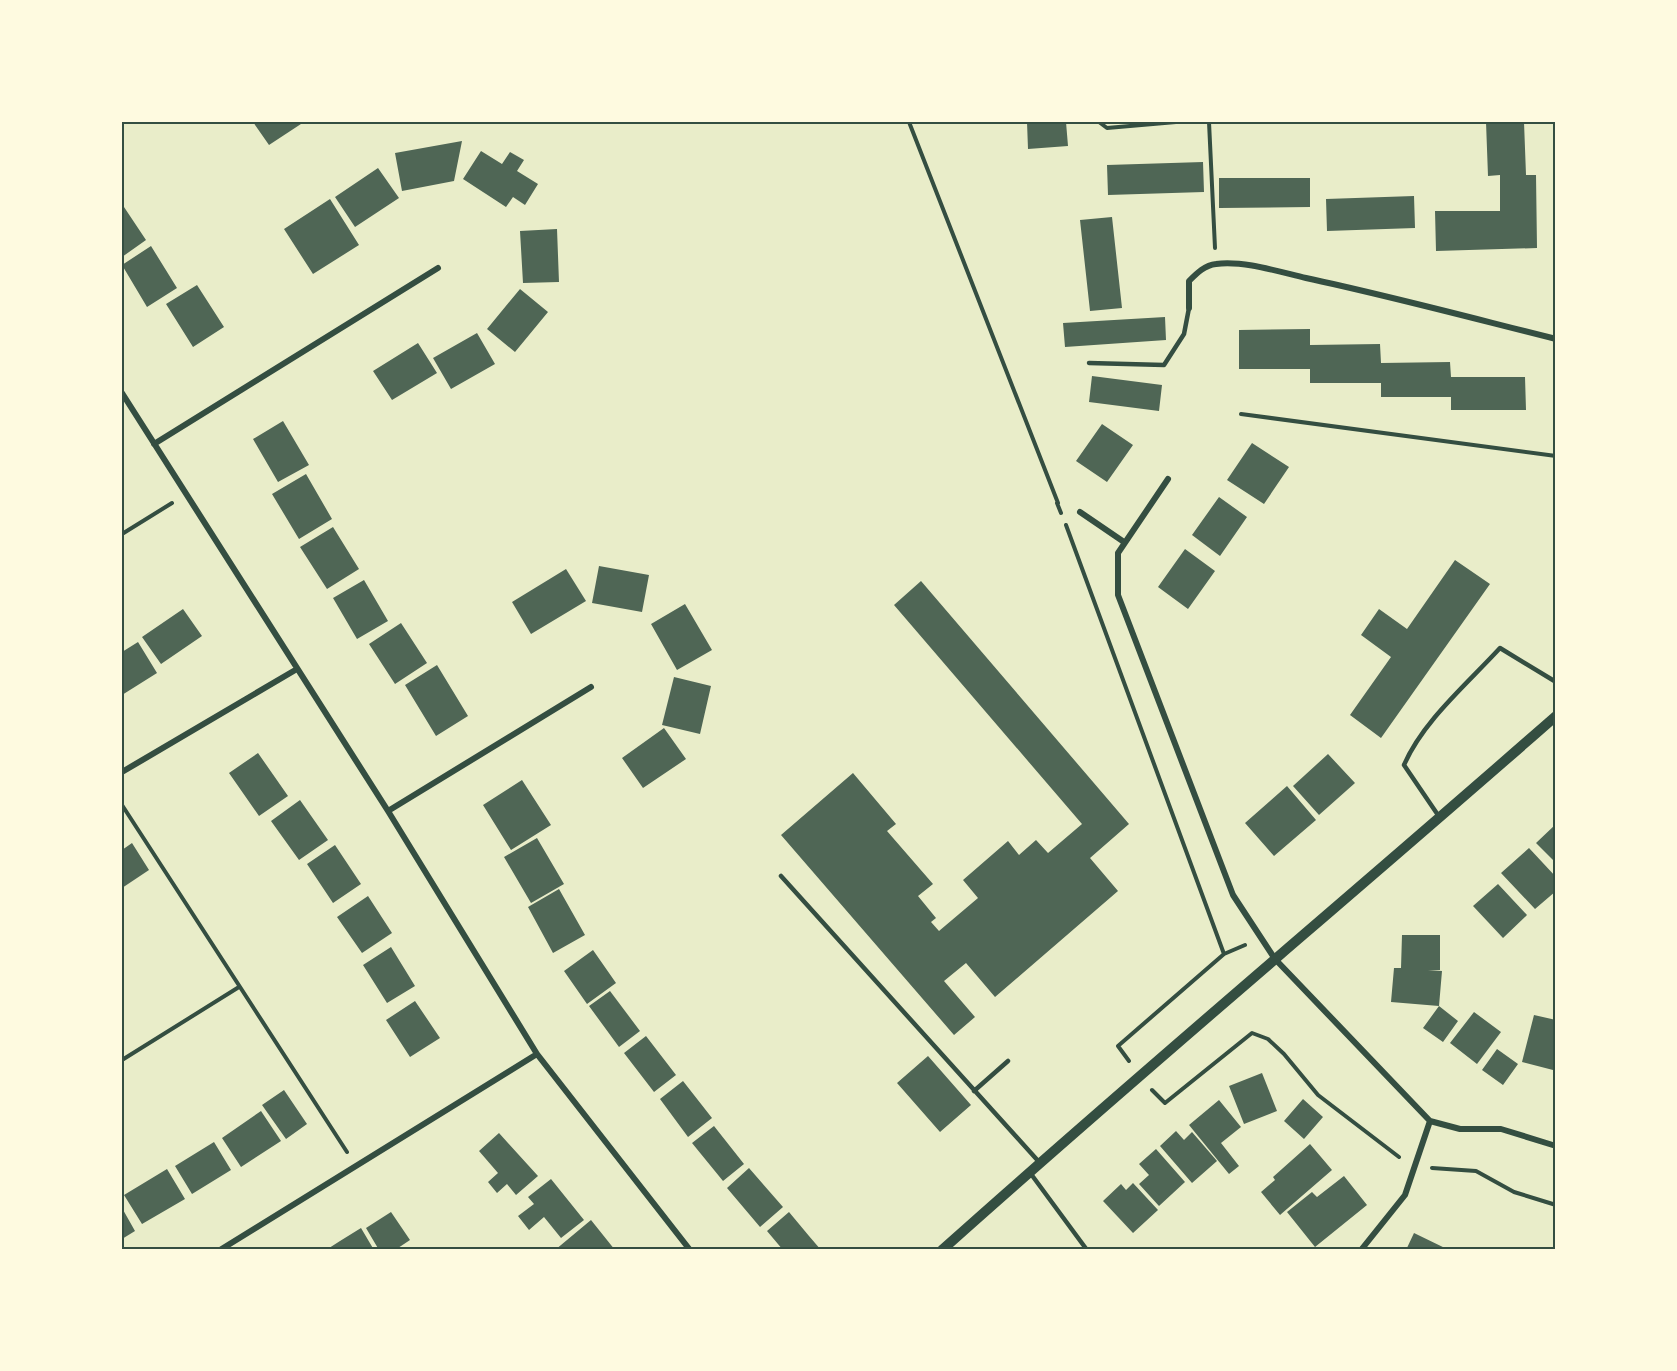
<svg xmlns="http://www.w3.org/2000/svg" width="1677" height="1371" font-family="'Fira Sans Condensed',sans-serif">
<rect width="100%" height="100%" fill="#e9edc9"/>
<path fill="#4f6655" d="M 253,122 L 304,122 L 269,145 Z
M 1027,122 L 1066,122 L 1068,146 L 1028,149 Z
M 1486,122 L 1524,122 L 1526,175 L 1536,175 L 1537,248 L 1436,251 L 1435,211 L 1500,211 L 1500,175 L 1488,176 Z
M 462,141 L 454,181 L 402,191 L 395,153 Z
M 481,151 L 502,164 L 510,152 L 524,160 L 517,171 L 538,184 L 525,205 L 513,197 L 506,207 L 463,179 Z
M 1203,162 L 1204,192 L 1108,195 L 1107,165 Z
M 378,168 L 399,198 L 355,227 L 335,197 Z
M 1219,178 L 1310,178 L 1310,207 L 1219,208 Z
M 1414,196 L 1415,228 L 1327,231 L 1326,199 Z
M 330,199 L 359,245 L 313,274 L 284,229 Z
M 122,204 L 146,240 L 122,257 Z
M 1112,217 L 1122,308 L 1090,311 L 1080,220 Z
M 557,229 L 559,282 L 523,283 L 520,231 Z
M 151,246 L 177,288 L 147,307 L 122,265 Z
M 197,285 L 224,327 L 193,347 L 166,304 Z
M 520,289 L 548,312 L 515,352 L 487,329 Z
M 1165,317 L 1166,340 L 1065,347 L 1063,323 Z
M 1310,329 L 1310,345 L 1380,344 L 1381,363 L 1450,362 L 1451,377 L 1525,377 L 1526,410 L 1451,410 L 1451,397 L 1381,397 L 1381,383 L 1310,383 L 1310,369 L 1239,369 L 1239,330 Z
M 477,333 L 495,364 L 451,389 L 433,358 Z
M 418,343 L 437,373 L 392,400 L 373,371 Z
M 1092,376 L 1162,385 L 1159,411 L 1089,402 Z
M 283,421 L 309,465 L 278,482 L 253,439 Z
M 1102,424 L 1133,445 L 1107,482 L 1076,461 Z
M 1252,443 L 1289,467 L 1264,504 L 1227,480 Z
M 306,474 L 332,519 L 299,539 L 272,494 Z
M 1219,497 L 1247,517 L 1220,556 L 1192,535 Z
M 333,527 L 359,569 L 327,589 L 300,547 Z
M 1185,549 L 1215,571 L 1188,609 L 1158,587 Z
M 1455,560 L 1490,584 L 1381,738 L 1350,715 L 1391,657 L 1361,635 L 1379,609 L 1407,629 Z
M 599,566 L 649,575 L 642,612 L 592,603 Z
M 566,569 L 586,601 L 531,634 L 512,602 Z
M 364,580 L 388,621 L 357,639 L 333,598 Z
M 921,581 L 1129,824 L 1090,858 L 1118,891 L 995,997 L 966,963 L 944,981 L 975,1017 L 954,1035 L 781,835 L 853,773 L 896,824 L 887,831 L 933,884 L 918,896 L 936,918 L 931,922 L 939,931 L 978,898 L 963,880 L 1008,841 L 1019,855 L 1036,840 L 1048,853 L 1082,824 L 894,605 Z
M 685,604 L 712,650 L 677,670 L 651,624 Z
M 183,609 L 202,636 L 161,664 L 142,637 Z
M 401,623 L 427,663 L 395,684 L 369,644 Z
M 138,642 L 157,673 L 122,695 L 122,652 Z
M 437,665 L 468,716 L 436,736 L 405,685 Z
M 674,677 L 711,686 L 700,734 L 662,725 Z
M 664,728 L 686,759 L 643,788 L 622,758 Z
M 258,753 L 288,796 L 259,816 L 229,773 Z
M 1328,754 L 1355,783 L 1319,815 L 1293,786 Z
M 522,780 L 551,825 L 511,850 L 483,805 Z
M 1287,786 L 1316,820 L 1274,856 L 1245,823 Z
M 300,800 L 328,840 L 299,860 L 271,821 Z
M 1556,824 L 1556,863 L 1536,843 Z
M 537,838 L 564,884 L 531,903 L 504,857 Z
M 132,843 L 149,870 L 122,888 L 122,850 Z
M 335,845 L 361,884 L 333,903 L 307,864 Z
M 1529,848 L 1556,877 L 1556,891 L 1535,909 L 1501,873 Z
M 1498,884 L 1527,915 L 1503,938 L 1473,906 Z
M 559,889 L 585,935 L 553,953 L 528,907 Z
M 368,896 L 392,933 L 362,953 L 337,917 Z
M 1402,935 L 1440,935 L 1440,970 L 1428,970 L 1442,971 L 1439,1006 L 1391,1002 L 1394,968 L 1401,968 Z
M 391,947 L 415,986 L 387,1003 L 363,965 Z
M 593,950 L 616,983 L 587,1004 L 564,971 Z
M 610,991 L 640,1031 L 619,1047 L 589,1006 Z
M 415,1001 L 440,1038 L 410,1057 L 386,1020 Z
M 1439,1006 L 1458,1021 L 1443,1042 L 1423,1028 Z
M 1474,1012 L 1501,1032 L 1477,1064 L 1450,1043 Z
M 1534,1015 L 1556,1020 L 1556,1059 L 1553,1070 L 1522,1062 Z
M 646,1036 L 676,1075 L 654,1092 L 624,1053 Z
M 1497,1049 L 1518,1064 L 1503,1085 L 1482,1070 Z
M 928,1056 L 971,1105 L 940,1132 L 897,1083 Z
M 1262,1073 L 1277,1111 L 1244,1124 L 1229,1086 Z
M 683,1081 L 712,1118 L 688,1137 L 660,1099 Z
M 284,1090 L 307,1124 L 286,1139 L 262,1105 Z
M 1303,1099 L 1323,1117 L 1304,1139 L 1284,1121 Z
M 1219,1100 L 1241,1127 L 1221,1143 L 1239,1166 L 1229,1174 L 1189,1125 Z
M 261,1111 L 281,1141 L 241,1167 L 222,1138 Z
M 714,1126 L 744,1164 L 723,1181 L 692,1143 Z
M 1176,1131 L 1184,1140 L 1192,1132 L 1217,1161 L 1192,1183 L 1160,1146 Z
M 499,1133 L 538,1176 L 516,1195 L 507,1184 L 497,1193 L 488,1182 L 498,1173 L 479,1151 Z
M 214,1142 L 231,1170 L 192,1194 L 175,1166 Z
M 1310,1144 L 1332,1170 L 1280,1215 L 1261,1192 L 1275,1180 L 1273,1177 Z
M 1156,1149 L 1185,1182 L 1159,1206 L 1139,1184 L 1149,1175 L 1139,1164 Z
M 749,1168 L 783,1207 L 760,1227 L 727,1188 Z
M 167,1169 L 185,1199 L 142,1224 L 124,1195 Z
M 1344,1176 L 1367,1205 L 1315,1247 L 1287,1212 L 1312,1192 L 1317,1197 Z
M 551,1179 L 584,1220 L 561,1238 L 544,1217 L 529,1230 L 518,1216 L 534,1204 L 528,1197 Z
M 1133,1183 L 1158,1210 L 1133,1233 L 1103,1201 L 1121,1184 L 1126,1190 Z
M 122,1208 L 135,1231 L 122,1239 Z
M 391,1212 L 410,1240 L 395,1250 L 379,1250 L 366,1228 Z
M 789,1212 L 809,1236 L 821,1250 L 783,1250 L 767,1231 Z
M 591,1220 L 615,1250 L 555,1250 Z
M 361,1228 L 374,1250 L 326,1250 L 340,1241 Z
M 1414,1233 L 1449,1250 L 1406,1250 Z"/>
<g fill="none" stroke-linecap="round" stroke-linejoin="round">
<path stroke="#344e41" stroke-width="4" d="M 909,122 L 1058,503
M 1099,122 L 1107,128 L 1176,122
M 1209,122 L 1215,248
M 1241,414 L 1556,456
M 1057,503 L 1061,513
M 1066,525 L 1224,954 L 1118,1046 L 1129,1061
M 122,534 L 172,503
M 122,805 L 347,1152
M 1224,954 L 1245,945
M 122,1060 L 239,987
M 1152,1090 L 1165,1103 L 1252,1033 L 1268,1039 L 1284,1054 L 1318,1095 L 1399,1157
M 1432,1168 L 1476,1171 L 1514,1192 L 1556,1205"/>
<path stroke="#344e41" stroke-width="4.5" d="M 1089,363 L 1164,365 L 1184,334 L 1189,308
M 1440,818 L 1404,765 C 1423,721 1467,684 1500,648 L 1556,682
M 781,876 L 1040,1163
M 974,1091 L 1008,1061
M 1031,1174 L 1087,1250"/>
<path stroke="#344e41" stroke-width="6" d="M 1189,308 L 1189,281 C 1197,273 1205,265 1216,264 C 1242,260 1280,272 1306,278 C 1390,296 1472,318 1556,339
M 122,393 L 388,811 L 537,1054 L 690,1250
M 154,444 L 438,268
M 1168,479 L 1118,553 L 1118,595 L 1233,895 L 1275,959 L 1430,1121 L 1460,1129 L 1501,1129 L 1556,1146
M 1080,512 L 1124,542
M 122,772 L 297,669
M 388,811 L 591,687
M 220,1250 L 537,1054
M 1361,1250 L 1405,1195 L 1430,1121"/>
<path stroke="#344e41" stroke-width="10" d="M 942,1250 C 1144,1069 1352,895 1556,716"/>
</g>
<rect width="1677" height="1371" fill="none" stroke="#fefae0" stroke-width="246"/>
<rect x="123" y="123" width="1431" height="1125" fill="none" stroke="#344e41" stroke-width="2"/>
</svg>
